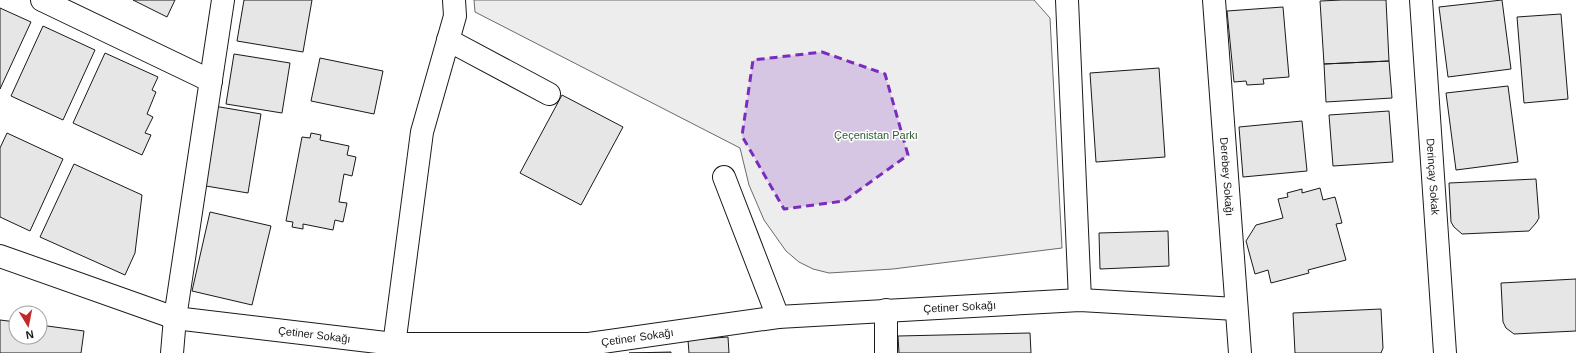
<svg xmlns="http://www.w3.org/2000/svg" width="1576" height="353" font-family="Arial,sans-serif">
<rect width="100%" height="100%" fill="#fff"/>
<path fill="#ededed" stroke="#6a6a6a" d="M 474,0 L 1034,0 L 1050,18 L 1062,248 L 893,269 L 829,273 L 813,269 L 799,262 L 786,251 L 764,220 L 749,185 L 740,148 L 475,12 Z"/>
<path fill="#e6e6e6" stroke="#1a1a1a" d="M 133,0 L 175,0 L 167,17 Z
M 244,0 L 312,0 L 303,52 L 237,41 Z
M 1342,0 L 1386,0 L 1389,61 L 1324,64 L 1320,1 Z
M 1502,0 L 1511,69 L 1448,77 L 1439,7 Z
M 1283,7 L 1289,77 L 1263,79 L 1264,84 L 1247,85 L 1246,81 L 1234,82 L 1227,11 Z
M 0,8 L 31,22 L 0,89 Z
M 1561,14 L 1568,99 L 1524,103 L 1517,17 Z
M 43,26 L 95,50 L 63,120 L 11,96 Z
M 105,53 L 158,77 L 152,90 L 156,92 L 147,114 L 153,117 L 145,133 L 151,135 L 142,155 L 73,123 Z
M 234,54 L 290,63 L 282,113 L 226,104 Z
M 320,58 L 383,71 L 374,114 L 311,101 Z
M 1389,61 L 1392,98 L 1326,102 L 1324,64 Z
M 1159,68 L 1165,157 L 1096,162 L 1090,73 Z
M 1508,86 L 1518,162 L 1456,170 L 1446,93 Z
M 562,95 L 623,127 L 581,205 L 520,173 Z
M 214,106 L 261,114 L 248,193 L 200,185 Z
M 1389,111 L 1393,162 L 1333,166 L 1329,115 Z
M 1302,121 L 1307,171 L 1243,177 L 1239,127 Z
M 7,133 L 63,159 L 30,231 L 0,217 L 0,148 Z
M 311,133 L 321,135 L 320,140 L 349,146 L 347,155 L 356,157 L 352,176 L 344,174 L 339,202 L 347,203 L 343,222 L 335,220 L 333,230 L 303,224 L 303,229 L 292,227 L 293,222 L 286,221 L 302,137 L 310,138 Z
M 74,164 L 142,195 L 135,253 L 125,275 L 40,237 Z
M 1536,179 L 1539,218 L 1536,223 L 1529,231 L 1462,234 L 1454,227 L 1451,222 L 1449,183 Z
M 1320,188 L 1323,200 L 1335,197 L 1342,223 L 1336,224 L 1346,260 L 1308,270 L 1309,273 L 1271,283 L 1268,270 L 1255,274 L 1246,241 L 1256,225 L 1283,218 L 1278,199 L 1288,197 L 1287,193 L 1302,189 L 1302,193 Z
M 210,212 L 271,226 L 252,305 L 192,291 Z
M 1168,231 L 1169,266 L 1100,269 L 1099,233 Z
M 1576,279 L 1576,331 L 1514,334 L 1506,328 L 1503,322 L 1501,283 Z
M 1381,309 L 1383,348 L 1381,353 L 1295,353 L 1293,313 Z
M 0,320 L 16,322 L 16,337 L 40,337 L 40,325 L 84,331 L 81,353 L 0,353 Z
M 1030,333 L 1031,353 L 899,353 L 898,336 Z
M 728,337 L 729,353 L 689,353 L 688,340 Z
M 671,352 L 671,353 L 629,353 Z"/>
<g fill="none" stroke-linecap="round" stroke-linejoin="round">
<defs>
<g id="minor">
<path d="M 42,0 L 211,81"/>
<path d="M 1067,0 L 1080,300"/>
<path id="s1" d="M 1214,0 L 1240,353"/>
<path id="s2" d="M 1421,0 L 1445,353"/>
<path d="M 448,40 L 549,94"/>
<path d="M 724,177 L 778,317"/>
<path id="s3" d="M 0,256 L 175,318 L 394,344 L 589,344 L 778,317 L 1080,300 L 1236,309"/>
<path d="M 886,310 L 886,353"/>
<path d="M 172,353 L 175,318 L 223,0"/>
<path d="M 393,353 L 422,132 L 455,16 L 454,0"/>
</g>
</defs>
<use href="#minor" stroke="#1a1a1a" stroke-width="24"/>
<use href="#minor" stroke="#fff" stroke-width="22"/>
</g>
<path fill="#7b2cbf" fill-opacity="0.2" stroke="#7b2cbf" stroke-width="3" stroke-dasharray="8 5" stroke-linejoin="round" d="M 822,52 L 885,74 L 908,155 L 844,201 L 784,209 L 742,136 L 753,60 Z"/>
<g text-anchor="middle" stroke-width="3" stroke-linejoin="round" paint-order="stroke">
<g font-size="11" fill="#2b5a34" stroke="#fff">
<text x="876" y="139">Çeçenistan Parkı</text>
</g>
<g font-size="11" fill="#1a1a1a" stroke="#fff">
<text dy="4" stroke="none"><textPath href="#s1" startOffset="177">Derebey Sokağı</textPath></text>
<text dy="4" stroke="none"><textPath href="#s2" startOffset="177">Derinçay Sokak</textPath></text>
<text dy="4" stroke="none"><textPath href="#s3" startOffset="974">Çetiner Sokağı</textPath></text>
<text dy="4" stroke="none"><textPath href="#s3" startOffset="326">Çetiner Sokağı</textPath></text>
<text dy="4" stroke="none"><textPath href="#s3" startOffset="650">Çetiner Sokağı</textPath></text>
</g>
</g>
<g transform="translate(28 325) rotate(170)"><circle r="19" fill="#ffffff" stroke="#a3a3a3"/>
<path d="M0-3L7 15L0 10L-7 15Z" fill="#c62828"/>
<text y="-6" font-size="11" font-weight="bold" text-anchor="middle" fill="#1a1a1a">N</text>
</g>
</svg>
